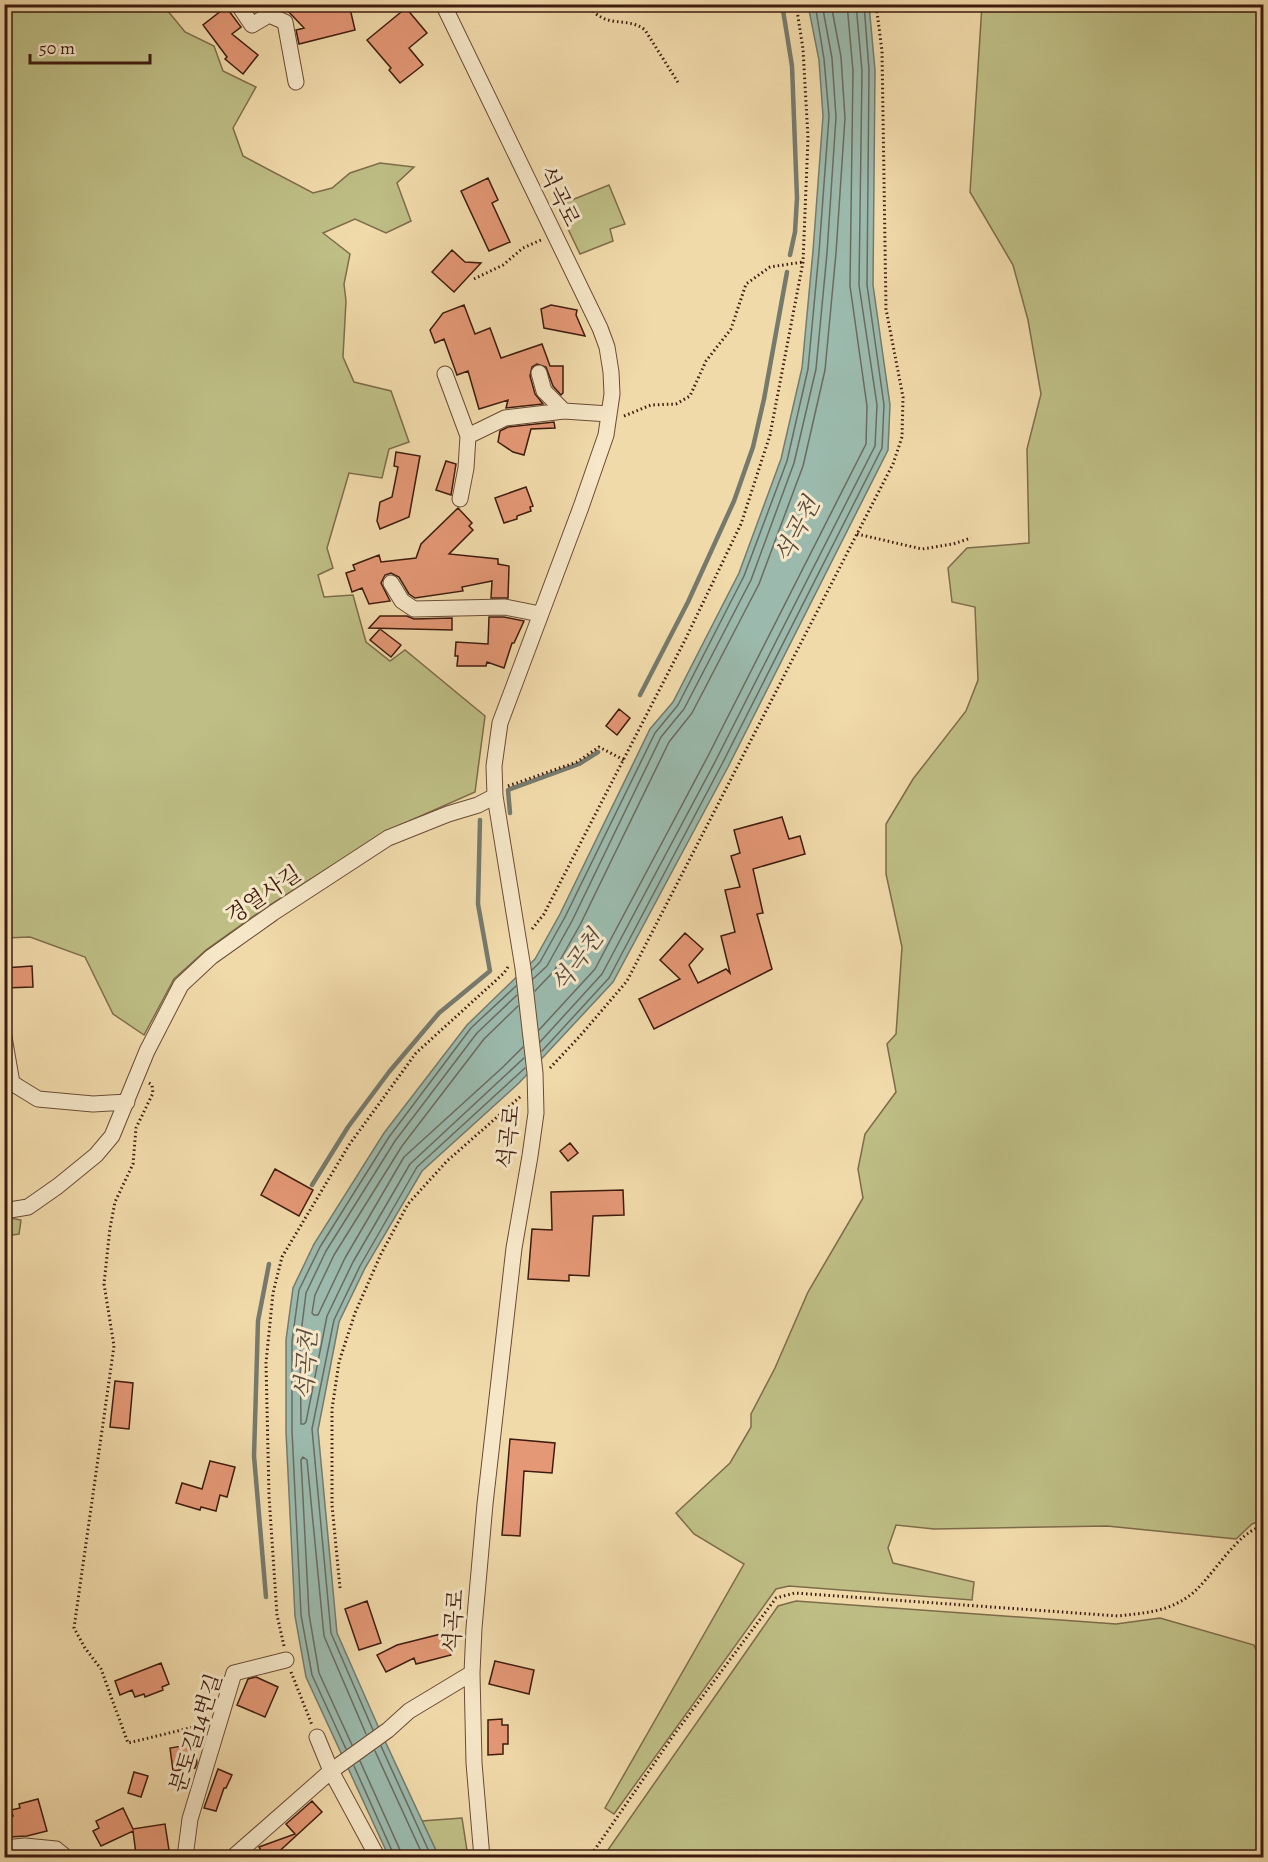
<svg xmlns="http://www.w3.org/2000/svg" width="1268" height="1862" font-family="Alegreya,'Noto Serif KR',serif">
<rect width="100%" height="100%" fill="#f1daaa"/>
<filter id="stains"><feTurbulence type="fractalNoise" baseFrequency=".00333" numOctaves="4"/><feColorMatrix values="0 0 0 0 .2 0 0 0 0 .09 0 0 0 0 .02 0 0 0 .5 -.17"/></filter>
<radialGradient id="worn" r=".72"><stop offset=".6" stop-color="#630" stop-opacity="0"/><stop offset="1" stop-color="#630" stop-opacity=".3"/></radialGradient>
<path fill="#bebe85" stroke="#7e6c4a" stroke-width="1.5" d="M 4,5 L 163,5 L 185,32 L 214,46 L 223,71 L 256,87 L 233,128 L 243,156 L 313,193 L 332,188 L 350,173 L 380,163 L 414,167 L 397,183 L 411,221 L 386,233 L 355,219 L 323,233 L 350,254 L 344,284 L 346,301 L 343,357 L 354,382 L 391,391 L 409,442 L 389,449 L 382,478 L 349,473 L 327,548 L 333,568 L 318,575 L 324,597 L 353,595 L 366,642 L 390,661 L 405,650 L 485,716 L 475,792 L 387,831 L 268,906 L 206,950 L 174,979 L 144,1035 L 113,1014 L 85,957 L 30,937 L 5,938 Z
M 982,5 L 1263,5 L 1263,1520 L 1252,1524 L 1236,1539 L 1107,1526 L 934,1529 L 896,1525 L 888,1548 L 893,1563 L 974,1582 L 972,1600 L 789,1586 L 776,1589 L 614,1814 L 605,1808 L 744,1564 L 694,1534 L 676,1513 L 730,1463 L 751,1427 L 751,1414 L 775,1368 L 808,1292 L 863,1198 L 858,1169 L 865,1134 L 896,1092 L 887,1044 L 896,1034 L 902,947 L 886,874 L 886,824 L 913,779 L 966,711 L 978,680 L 975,607 L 952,602 L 948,568 L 967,548 L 1029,543 L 1027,449 L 1041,394 L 1028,320 L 1013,265 L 970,192 Z
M 609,185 L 625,224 L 610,229 L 613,241 L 580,254 L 557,206 Z
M 5,1217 L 21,1220 L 19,1234 L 5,1236 Z
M 796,1601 L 1116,1624 L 1160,1618 L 1254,1645 L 1264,1669 L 1263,1857 L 603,1857 L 778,1606 Z
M 462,1818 L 468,1857 L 439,1857 L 422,1821 Z"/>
<path fill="#9bbaad" stroke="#767a6d" stroke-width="1.5" d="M 808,5 L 869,5 L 875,70 L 873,285 L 890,405 L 888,450 L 728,767 L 613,982 L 519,1083 L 422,1171 L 365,1268 L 339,1322 L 318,1430 L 337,1633 L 378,1726 L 439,1857 L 389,1857 L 306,1677 L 295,1616 L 286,1432 L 286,1340 L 293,1288 L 314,1244 L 384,1133 L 467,1025 L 535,959 L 560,914 L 650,729 L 673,702 L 739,573 L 781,459 L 802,368 L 813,251 L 823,116 L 819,60 Z"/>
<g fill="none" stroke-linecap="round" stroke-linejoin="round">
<path stroke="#6c6a5e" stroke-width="1.5" d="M 532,970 L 540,962 L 565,917 L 655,733 L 678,705 L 744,576 L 787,461 L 808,369 L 819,252 L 829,116 L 824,59 L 815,4
M 533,979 L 547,966 L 572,921 L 661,737 L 684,709 L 751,580 L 794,463 L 816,369 L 827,253 L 836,117 L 832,58 L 822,4
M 535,991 L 554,971 L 580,925 L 669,742 L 692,713 L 759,584 L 803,466 L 825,370 L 836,253 L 845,118 L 841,57 L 831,4
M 517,995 L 477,1033 L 395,1141 L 326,1251 L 306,1293 L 300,1341 L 301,1424 L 304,1424 L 306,1422 L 327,1316 L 353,1262 L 410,1164 L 524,1058
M 518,1006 L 484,1039 L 402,1146 L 334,1255 L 315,1295 L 312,1313 L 314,1315 L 318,1315 L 345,1258 L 404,1157 L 503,1067 L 523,1047
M 539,1030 L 595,969 L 708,756 L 866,444 L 867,406 L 850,286 L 853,71 L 847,4
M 540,1042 L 602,974 L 716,760 L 875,446 L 877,405 L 859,285 L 862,71 L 856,4
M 542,1051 L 609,978 L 722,764 L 882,448 L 884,405 L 867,285 L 869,70 L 864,4
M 373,1730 L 331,1633 L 312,1429 L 334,1320 L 360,1266 L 417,1167 L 525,1068
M 352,1745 L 319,1673 L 309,1614 L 301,1460 L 303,1457 L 307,1460 L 324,1636 L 366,1734
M 381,1746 L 432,1858
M 346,1749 L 312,1675 L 301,1615 L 292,1431 L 292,1341 L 299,1290 L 320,1247 L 389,1137 L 471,1028 L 516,986
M 375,1751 L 424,1858
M 360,1761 L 400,1850 L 401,1858
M 354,1766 L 393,1853 L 394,1858"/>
<path stroke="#767a6d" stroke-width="4.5" d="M 782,4 L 792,66 L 797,198 L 795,232 L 790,255
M 640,695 L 688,602 L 734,501 L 753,447 L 764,399 L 787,272
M 510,813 L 508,790 L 579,764 L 598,752
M 312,1185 L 348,1127 L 389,1072 L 439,1013 L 490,971 L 478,904 L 480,820
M 266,1597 L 254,1456 L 258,1321 L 269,1264"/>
</g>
<path fill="#e59876" stroke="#3e1b0e" stroke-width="1.5" d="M 295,4 L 349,4 L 355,30 L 299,44 L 296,30 L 304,28 L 288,11 Z
M 226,7 L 241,27 L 232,34 L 258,55 L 243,74 L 225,59 L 227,57 L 203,25 Z
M 406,8 L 427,33 L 409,48 L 423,65 L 400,83 L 389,70 L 391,68 L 367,40 Z
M 488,178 L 498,200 L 492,203 L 510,242 L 489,251 L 461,191 Z
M 452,250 L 465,262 L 481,263 L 454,292 L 432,272 Z
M 464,305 L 475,334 L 490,328 L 501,358 L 542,344 L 550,366 L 563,366 L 563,393 L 561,395 L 553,386 L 546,367 L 537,364 L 532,367 L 530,376 L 535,394 L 543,404 L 506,408 L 508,400 L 479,409 L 468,371 L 457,375 L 444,339 L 435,343 L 430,330 L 443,313 Z
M 551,305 L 577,310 L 576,315 L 585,336 L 544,328 L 541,309 Z
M 554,422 L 555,428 L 531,429 L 524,455 L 513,452 L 498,442 L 500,431 L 508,427 Z
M 396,452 L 420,456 L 409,517 L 380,529 L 377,521 L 380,502 L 392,497 L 398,467 L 394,466 Z
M 446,461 L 456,464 L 451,495 L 436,490 Z
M 526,487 L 533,506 L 530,507 L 531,511 L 517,516 L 517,519 L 504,523 L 495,498 Z
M 458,508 L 472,523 L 469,526 L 473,530 L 449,554 L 498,559 L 498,564 L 509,566 L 508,598 L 491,598 L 492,581 L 462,587 L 463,591 L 415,598 L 409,594 L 399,577 L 391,573 L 385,575 L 381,583 L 390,601 L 369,604 L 362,588 L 352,592 L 346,573 L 355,570 L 353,565 L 379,555 L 381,562 L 416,558 L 421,544 Z
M 380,616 L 407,616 L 414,619 L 452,618 L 452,630 L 369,628 Z
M 489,617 L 504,617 L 524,621 L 514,643 L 512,643 L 504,668 L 487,662 L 486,666 L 457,666 L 458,656 L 455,656 L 456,642 L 488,644 Z
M 380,629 L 401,645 L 391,657 L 370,640 Z
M 619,709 L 630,718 L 617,735 L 606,726 Z
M 782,817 L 789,839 L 800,836 L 805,854 L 753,869 L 763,913 L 757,914 L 772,969 L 654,1029 L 639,999 L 680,979 L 660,960 L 685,933 L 703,949 L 689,965 L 698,983 L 726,969 L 730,973 L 721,936 L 735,932 L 725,890 L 740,887 L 731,856 L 740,853 L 734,830 Z
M 32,966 L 33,987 L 4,988 L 4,968 Z
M 570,1143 L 578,1153 L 568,1161 L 560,1151 Z
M 275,1169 L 313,1190 L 299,1216 L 261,1195 Z
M 623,1190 L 624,1215 L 593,1216 L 589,1276 L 569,1275 L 569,1281 L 528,1279 L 532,1229 L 552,1230 L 551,1192 Z
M 115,1381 L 133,1383 L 129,1429 L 110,1427 Z
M 510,1439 L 555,1443 L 552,1473 L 524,1471 L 520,1536 L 502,1535 Z
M 210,1461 L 235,1467 L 227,1497 L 220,1495 L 216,1511 L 201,1507 L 200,1510 L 176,1503 L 182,1483 L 202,1489 Z
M 367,1601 L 381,1643 L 359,1650 L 345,1609 Z
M 445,1633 L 451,1655 L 416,1664 L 414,1658 L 386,1672 L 377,1655 L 397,1645 Z
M 495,1661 L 534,1670 L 529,1694 L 489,1684 Z
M 161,1663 L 169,1684 L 162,1687 L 163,1690 L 145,1697 L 144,1694 L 135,1697 L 132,1690 L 120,1695 L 115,1681 Z
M 256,1677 L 278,1687 L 265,1717 L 237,1705 L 248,1679 Z
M 502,1719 L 502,1725 L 508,1725 L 508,1744 L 503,1744 L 503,1754 L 488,1755 L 488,1720 Z
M 194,1744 L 197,1763 L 195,1768 L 173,1771 L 170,1748 Z
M 218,1769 L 232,1775 L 226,1788 L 224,1788 L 216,1811 L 204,1808 Z
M 134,1772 L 148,1776 L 141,1797 L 128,1793 Z
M 38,1799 L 47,1831 L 27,1836 L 9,1837 L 4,1818 L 13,1816 L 11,1810 L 20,1808 L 19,1804 Z
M 312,1801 L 322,1812 L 273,1857 L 264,1857 L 259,1847 L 295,1834 L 286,1824 Z
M 123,1808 L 133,1829 L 165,1824 L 169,1850 L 136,1854 L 133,1831 L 101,1846 L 93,1831 L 99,1828 L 96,1821 Z"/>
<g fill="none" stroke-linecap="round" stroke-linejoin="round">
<defs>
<path id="minor" d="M 238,4 L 252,25 L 269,15 L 285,22 L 296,82
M 443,4 L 600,328 L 607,347 L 611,372 L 612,394 L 606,435 L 581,507 L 500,723 L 494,766 L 495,796 L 523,968 L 535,1073 L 536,1113 L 530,1156 L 514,1248 L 485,1504 L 474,1628 L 472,1673 L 474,1763 L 482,1858
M 539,373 L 544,391 L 564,411
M 445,374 L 468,436 L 466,468 L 460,499
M 468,436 L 505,418 L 564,411 L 609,414
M 391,583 L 402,601 L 414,609 L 505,607 L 540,614
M 4,1037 L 12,1083 L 38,1099 L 93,1104 L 127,1102
M 4,1209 L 10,1210 L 28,1207 L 58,1186 L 96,1155 L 112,1136 L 147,1051 L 181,985 L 211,957 L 273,913 L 388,838 L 448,814 L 478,805 L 495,796
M 317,1737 L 331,1771 L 378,1858
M 4,1848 L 25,1846 L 56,1849 L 67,1858
M 185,1857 L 190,1819 L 234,1673 L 286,1660
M 232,1858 L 331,1771 L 388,1730 L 409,1711 L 472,1673"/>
</defs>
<use href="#minor" stroke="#6b4b35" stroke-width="17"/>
<path stroke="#3e1b0e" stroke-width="3" stroke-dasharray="1.5 3" stroke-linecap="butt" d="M 587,4 C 606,31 626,15 645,30 L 679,84
M 474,279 L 503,265 L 523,248 L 541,240
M 624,416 L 651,405 L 676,404 L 690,396 L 706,361 L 731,329 L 746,284 L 770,267 L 803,262
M 857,534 L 922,549 L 953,544 L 971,538
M 508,786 L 577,762 L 599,747 L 624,760
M 532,929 L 544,914 L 686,638 L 741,524 L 770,435 L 803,262 L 808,138 L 803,49 L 796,4
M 550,1068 L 580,1036 L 627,981 L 893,464 L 902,437 L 903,397 L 886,309 L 882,51 L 876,4
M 149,1083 L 152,1085 L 153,1093 L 136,1128 L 133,1164 L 115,1202 L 110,1228 L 104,1284 L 114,1346 L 74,1628 L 85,1648 L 101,1669 L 128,1743 L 198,1726 L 203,1726
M 340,1588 L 332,1505 L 332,1409 L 339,1362 L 355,1313 L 381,1254 L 408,1204 L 447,1161 L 521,1096
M 284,1646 L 277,1615 L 269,1496 L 266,1363 L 273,1293 L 282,1257 L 349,1145 L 416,1053 L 504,973 L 508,967
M 291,1672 L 312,1725
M 589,1858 L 673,1736 L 776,1598 L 795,1593 L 1118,1616 C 1144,1613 1167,1612 1189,1596 C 1209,1583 1240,1526 1264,1527"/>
<use href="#minor" stroke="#f6e7c8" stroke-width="15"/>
</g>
<g text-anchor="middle" stroke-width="6" stroke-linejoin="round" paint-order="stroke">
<g font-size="22" fill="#3e1b0e" stroke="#f6e7c8">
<text transform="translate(560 196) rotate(64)" y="8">석곡로</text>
<text transform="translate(263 894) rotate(-34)" y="8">경열사길</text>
<text transform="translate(508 1137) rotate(-84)" y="8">석곡로</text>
<text transform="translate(453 1621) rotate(-86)" y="8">석곡로</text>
<text transform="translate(195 1733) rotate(-72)" y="8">분토길14번길</text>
</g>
<g font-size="24" font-style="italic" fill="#5a4b3e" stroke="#f6e7c8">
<text transform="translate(797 530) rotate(-63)" y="8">석곡천</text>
<text transform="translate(577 961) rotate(-54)" y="8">석곡천</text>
<text transform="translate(306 1365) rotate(-86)" y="8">석곡천</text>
</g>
</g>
<rect width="1268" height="1862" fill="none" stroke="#f1daaa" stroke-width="24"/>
<rect x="6" y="6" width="1256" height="1850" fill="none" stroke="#3e1b0e" stroke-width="3"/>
<rect x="12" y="12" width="1244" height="1838" fill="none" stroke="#3e1b0e" stroke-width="1.5"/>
<path d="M30 54v9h120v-9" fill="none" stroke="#3e1b0e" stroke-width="3"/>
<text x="39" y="54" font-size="18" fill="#3e1b0e" stroke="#f6e7c8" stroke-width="4.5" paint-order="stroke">50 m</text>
<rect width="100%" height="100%" filter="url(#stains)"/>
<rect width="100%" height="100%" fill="url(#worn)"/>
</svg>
